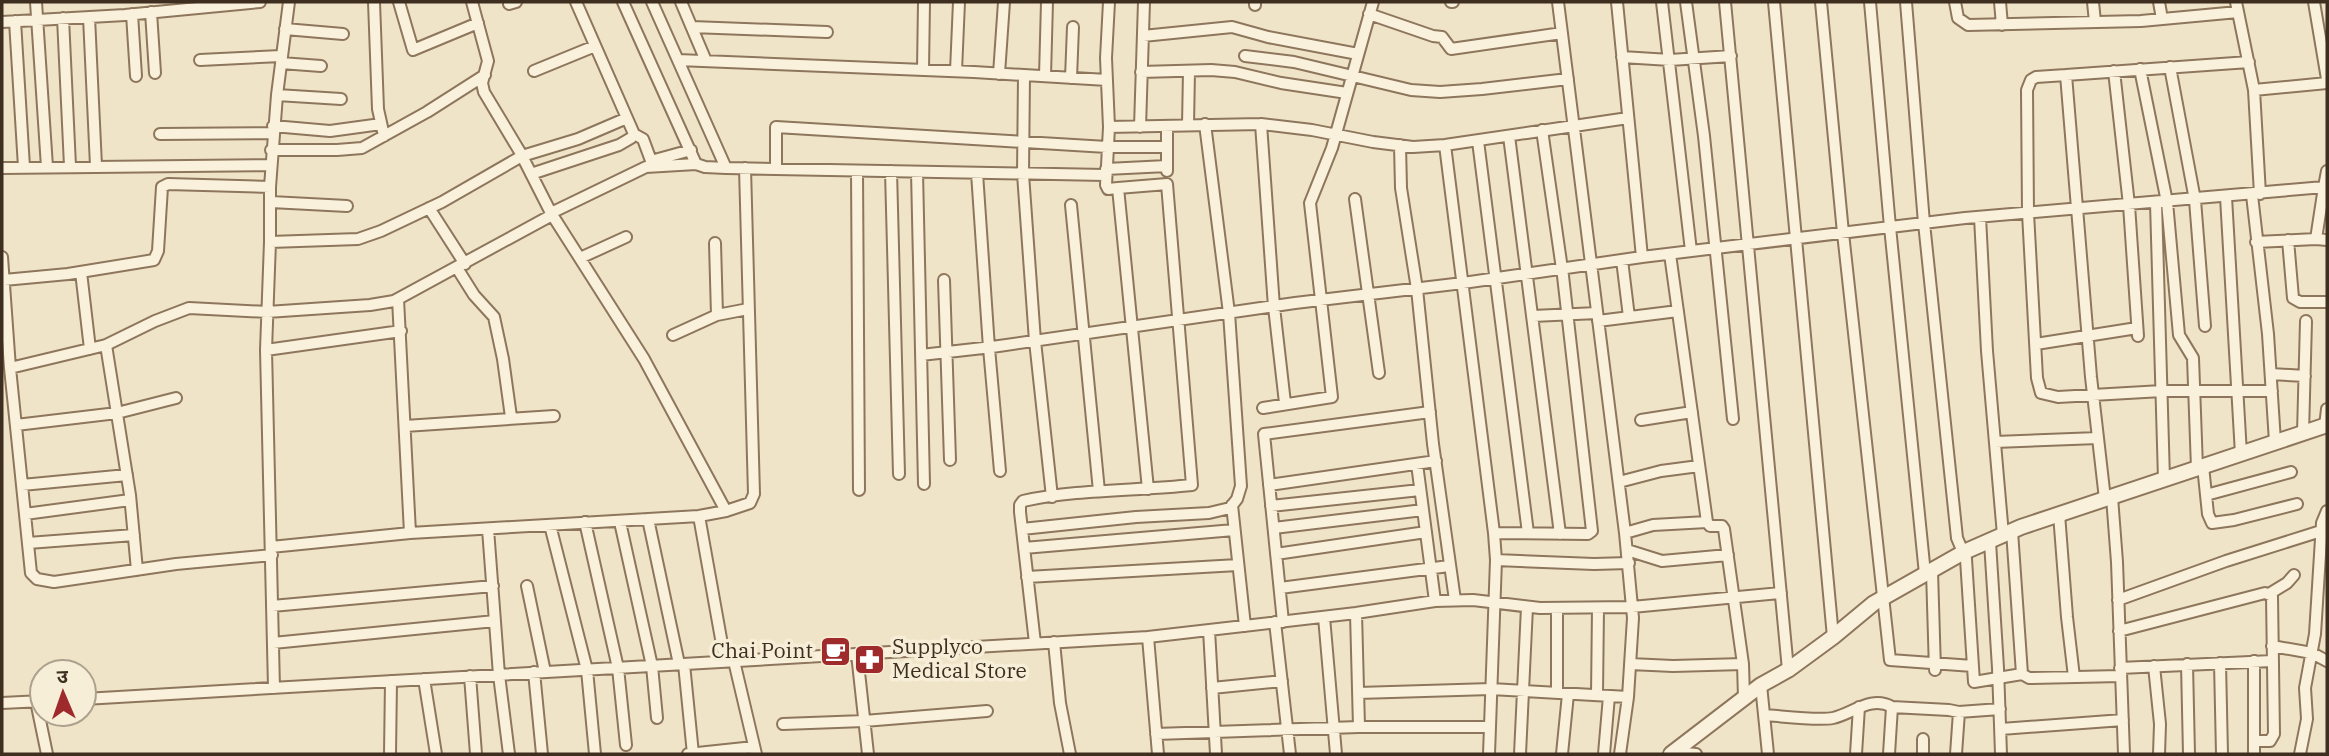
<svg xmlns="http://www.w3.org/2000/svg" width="2329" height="756" font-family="'IBM Plex Serif','Noto Sans Devanagari',serif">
<rect width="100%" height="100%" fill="#f0e4c8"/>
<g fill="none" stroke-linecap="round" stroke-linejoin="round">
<defs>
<path id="minor" d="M 36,2 L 47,167
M 374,2 L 378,109 L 384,136
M 399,2 L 413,50 L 478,23
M 472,2 L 488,61 L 482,83 L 484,92 L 520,152 L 551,213 L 644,359 L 726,511
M 623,2 L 696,164 L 705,167 L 726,168 L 1105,175
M 652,2 L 726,168
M 681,2 L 706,61
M 1109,2 L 1106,58 L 1109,127 L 1106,185 L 1108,189 L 1118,188 L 1148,489
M 1255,2 L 1255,5
M 1451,2 L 1453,2
M 1558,2 L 1625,533 L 1633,618 L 1628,697 L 1620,754
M 1617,2 L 1642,257
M 1662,2 L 1691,251
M 1686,2 L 1704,136 L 1733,419
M 1725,2 L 1788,670
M 1774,2 L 1833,637
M 1821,2 L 1843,233 L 1890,660 L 1973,666
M 1870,2 L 1890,227 L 1925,574
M 1906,2 L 1924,223 L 1957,538 L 1966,559 L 1974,682 L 2022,674
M 1955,2 L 1958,18 L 1968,25 L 2141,21 L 2238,12
M 2000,2 L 2002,25
M 2093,2 L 2095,22
M 2159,2 L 2162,19
M 2236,2 L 2254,90 L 2327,83
M 2314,2 L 2327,79
M 509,4 L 516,2
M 151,12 L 155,73
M 132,14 L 136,76
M 1369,14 L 1433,36 L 1442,37 L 1451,49 L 1562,33
M 89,17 L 96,166
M 63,18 L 70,166
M 15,21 L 24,167
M 2,22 L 125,15 L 260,2
M 692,27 L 827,32
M 285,29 L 343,34
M 1143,36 L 1232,27 L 1268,37 L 1358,54
M 1245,56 L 1294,62 L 1411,90 L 1440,92 L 1482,89 L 1568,79
M 1622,57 L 1670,60 L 1731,56
M 200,60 L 281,56
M 678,60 L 974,72 L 1107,80
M 2249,62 L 2066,75 L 2036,77 L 2031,80 L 2027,90 L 2028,213 L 2037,378 L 2041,393 L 2058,397 L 2162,391 L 2272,391
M 281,63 L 321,66
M 2170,67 L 2195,200 L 2205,326
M 2140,69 L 2167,202 L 2179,335 L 2193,358 L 2197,468
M 923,70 L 924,2
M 534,71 L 595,46
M 956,71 L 959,2
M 2114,71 L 2129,205 L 2138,336
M 1141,72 L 1211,70 L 1235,72 L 1281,83 L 1347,93
M 999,74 L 1004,2
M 1024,75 L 1023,174 L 1035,341 L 1052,497
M 2066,75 L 2091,377 L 2105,499
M 1045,76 L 1047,2
M 1071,78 L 1073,27
M 2254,90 L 2260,194
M 277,95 L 341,99
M 1261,124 L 1274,307 L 1285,403
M 1188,125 L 1189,71
M 273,126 L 330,131 L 381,124
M 1109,127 L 1261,124 L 1312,130 L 1373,142 L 1413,147 L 1445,145 L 1628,118
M 1140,127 L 1144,2
M 160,134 L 273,133
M 634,134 L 643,139 L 653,166
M 1509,136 L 1560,534
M 1478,141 L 1528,533
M 1400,145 L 1401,188 L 1417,289 L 1433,444 L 1455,600
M 1445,145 L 1494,533 L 1496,560 L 1489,754
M 271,150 L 337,150 L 362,148 L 427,112 L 485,75
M 651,161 L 691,150
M 2,168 L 270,165
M 776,169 L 776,127 L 1107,147 L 1167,147
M 1106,169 L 1167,166
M 857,171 L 859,490
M 891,171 L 899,474
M 1167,171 L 1167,127
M 917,172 L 924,484
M 977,173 L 989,348 L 1000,471
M 531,174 L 619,145 L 631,138 L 634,134 L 576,2
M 2324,187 L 2316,239 L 2327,240
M 2252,195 L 2268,334 L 2275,442
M 2226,197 L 2241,454
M 1355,199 L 1379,373
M 271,202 L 347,206
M 2156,203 L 2164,479
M 1071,205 L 1099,491
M 429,208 L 465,264
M 551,213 L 646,167 L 696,164
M 1980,217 L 1987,351 L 2003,535
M 2288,240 L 2293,298 L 2300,302 L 2327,302
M 270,242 L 358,239 L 381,231 L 442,202 L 522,156 L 578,139 L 627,118
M 2256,242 L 2316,239
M 715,243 L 717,315
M 1670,254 L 1707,522 L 1710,526 L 1722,526 L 1724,529 L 1743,664 L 1744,698
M 2,257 L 10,368 L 31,573 L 37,579 L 54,582 L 176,564 L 272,555
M 580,258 L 626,237
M 1622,260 L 1629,317
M 457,268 L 474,295 L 494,317 L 503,359 L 511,417
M 81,272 L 90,349
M 4,280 L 68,274 L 154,260 L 158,251 L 162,187 L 168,184 L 270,187
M 944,280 L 950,460
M 398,299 L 410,533
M 1533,316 L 1597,313
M 1598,321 L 1678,311
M 673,335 L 717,315 L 748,309
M 2036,344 L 2137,328
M 106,345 L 130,495 L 137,570
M 266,350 L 401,331
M 921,355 L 992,347 L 1295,303 L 1463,283 L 1642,257 L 1965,218 L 2324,187 L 2327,171
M 10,368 L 106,345 L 155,321 L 189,308 L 267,312 L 370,305 L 394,301 L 552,215
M 2271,374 L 2305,376
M 1263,408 L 1332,397 L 1310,203 L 1332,148 L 1373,2
M 1641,420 L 1692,412
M 16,425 L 117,413 L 176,398
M 405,426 L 554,416
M 2325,426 L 2327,409
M 2303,433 L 2306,321
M 1995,442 L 2098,438
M 1417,464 L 1435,601
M 2203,466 L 2208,514 L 2212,523 L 2234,520 L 2297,504
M 1619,482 L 1661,471 L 1699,466
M 22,485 L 127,475
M 1269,485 L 1436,461
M 2206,495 L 2291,472
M 2112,497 L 2117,562 L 2124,754
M 1232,505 L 1245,626
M 1271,506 L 1420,490
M 25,514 L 130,500
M 2059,514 L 2067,617 L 2074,677
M 699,516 L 725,661
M 648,519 L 679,664
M 585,522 L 618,668 L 626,745
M 620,522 L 652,666 L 657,718
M 550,525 L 587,670 L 595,754
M 1274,528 L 1423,510
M 488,529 L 499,675 L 509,754
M 1022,529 L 1136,517 L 1209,513 L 1230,508 L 1237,499 L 1241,486 L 1229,313 L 1205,124
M 2012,531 L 2022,674 L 2029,678 L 2120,676
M 1494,533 L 1588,534 L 1592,531 L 1563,276 L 1542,130
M 1625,533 L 1653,525 L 1707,522
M 1990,542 L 1998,668 L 2001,754
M 28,543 L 134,535
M 271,547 L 410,533 L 699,516 L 726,511 L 750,503 L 754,494 L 745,168
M 1024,548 L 1234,530
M 1627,550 L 1662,561 L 1728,555
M 1276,554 L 1426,532
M 1496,560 L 1594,564 L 1629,563
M 1932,571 L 1935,670
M 1027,577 L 1238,565
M 527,586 L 545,672
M 1280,588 L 1449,566
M 2269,594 L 2287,583 L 2294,575
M 2118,600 L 2226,561 L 2321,531
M 272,606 L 493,586
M 1356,613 L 1359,727
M 1324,617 L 1336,754
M 1275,622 L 1290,754
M 1283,622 L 1264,434 L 1430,412
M 1209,630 L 1216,754
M 2119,631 L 2265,593 L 2272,596 L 2274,734 L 2270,741 L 2254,741
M 1148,637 L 1356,613 L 1435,601 L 1473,600 L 1540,608 L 1632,607 L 1781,593
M 1054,642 L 1060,703 L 1070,754
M 273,643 L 495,621
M 1035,643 L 1020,512 L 1020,505 L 1023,501 C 1078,489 1136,491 1192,485 L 1167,184 L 1118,188
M 2272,646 L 2312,653 L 2327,661
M 857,654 L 868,754
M 734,661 L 756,754
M 2254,661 L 2254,754
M 2220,663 L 2222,754
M 684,664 L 693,754
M 1630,664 L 1673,666 L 1743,664
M 2187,664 L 2189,754
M 2154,666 L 2160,724 L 2159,754
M 2120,668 L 2272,661
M 534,672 L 542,754
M 470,676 L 476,754
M 424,679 L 436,754
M 1761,685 L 1768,754
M 274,688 L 266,350 L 270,242 L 270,187 L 277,95 L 289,2
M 1212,688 L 1282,681
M 1358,693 L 1491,689 L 1628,697
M 1557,693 L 1557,608
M 1597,695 L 1598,608
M 84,699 L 1148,637 L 1158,754
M 36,701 L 47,754
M 2,703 L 42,701
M 1764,715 C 1781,716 1818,721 1833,718 C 1852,714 1871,695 1892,707 L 1949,710 L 1959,712 L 2000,709
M 783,724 L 864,721 L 987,711
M 2001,729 L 2123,720
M 1156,734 L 1359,727 L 1490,727
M 1686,753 L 1696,754
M 390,754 L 391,681
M 688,754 L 754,747
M 1520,754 L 1527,607
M 1562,754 L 1568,694
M 1604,754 L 1609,696
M 1856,754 L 1859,707
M 1889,754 L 1892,707
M 1923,754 L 1923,739
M 1956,754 L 1959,712
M 2300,754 L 2307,719 L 2305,688 L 2315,634 L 2322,523 L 2327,511"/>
<path id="tertiary" d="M 1671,754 L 1761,685 L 1788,670 L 1833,637 L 1874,603 L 1964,552 L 2021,527 L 2327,425"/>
</defs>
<use href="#minor" stroke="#8d765c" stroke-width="14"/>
<use href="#tertiary" stroke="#8d765c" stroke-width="18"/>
<use href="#minor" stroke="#faf1dc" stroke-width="10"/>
<use href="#tertiary" stroke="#faf1dc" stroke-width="14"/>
</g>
<defs>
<symbol id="cafe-square" viewBox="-11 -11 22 22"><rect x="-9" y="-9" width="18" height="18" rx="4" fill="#9e2a2b" stroke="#f7eed8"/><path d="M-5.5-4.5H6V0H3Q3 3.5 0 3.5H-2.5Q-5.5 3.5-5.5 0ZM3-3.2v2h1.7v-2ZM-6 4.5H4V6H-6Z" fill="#fff"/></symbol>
<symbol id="pharmacy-square" viewBox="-11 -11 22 22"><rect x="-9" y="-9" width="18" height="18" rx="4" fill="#9e2a2b" stroke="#f7eed8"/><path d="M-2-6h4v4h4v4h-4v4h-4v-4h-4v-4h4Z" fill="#fff"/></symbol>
</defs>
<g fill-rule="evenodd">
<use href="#cafe-square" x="818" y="634" width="35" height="35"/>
<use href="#pharmacy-square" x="852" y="642" width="35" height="35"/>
</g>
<g text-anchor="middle" stroke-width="7" stroke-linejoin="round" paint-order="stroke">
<g font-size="21" fill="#3d2e20" stroke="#f7eed8" text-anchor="start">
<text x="892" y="654">Supplyco<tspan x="892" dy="24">Medical Store</tspan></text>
<text x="813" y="658" text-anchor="end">Chai Point</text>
</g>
</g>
<rect width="2329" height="756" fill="none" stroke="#3d2e20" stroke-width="7"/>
<g transform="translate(63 693) rotate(358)"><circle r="33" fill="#f7eed8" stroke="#ada18e" stroke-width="2"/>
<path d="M0-5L12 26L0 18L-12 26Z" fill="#9e2a2b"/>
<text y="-10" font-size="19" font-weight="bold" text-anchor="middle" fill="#3d2e20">उ</text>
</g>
</svg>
